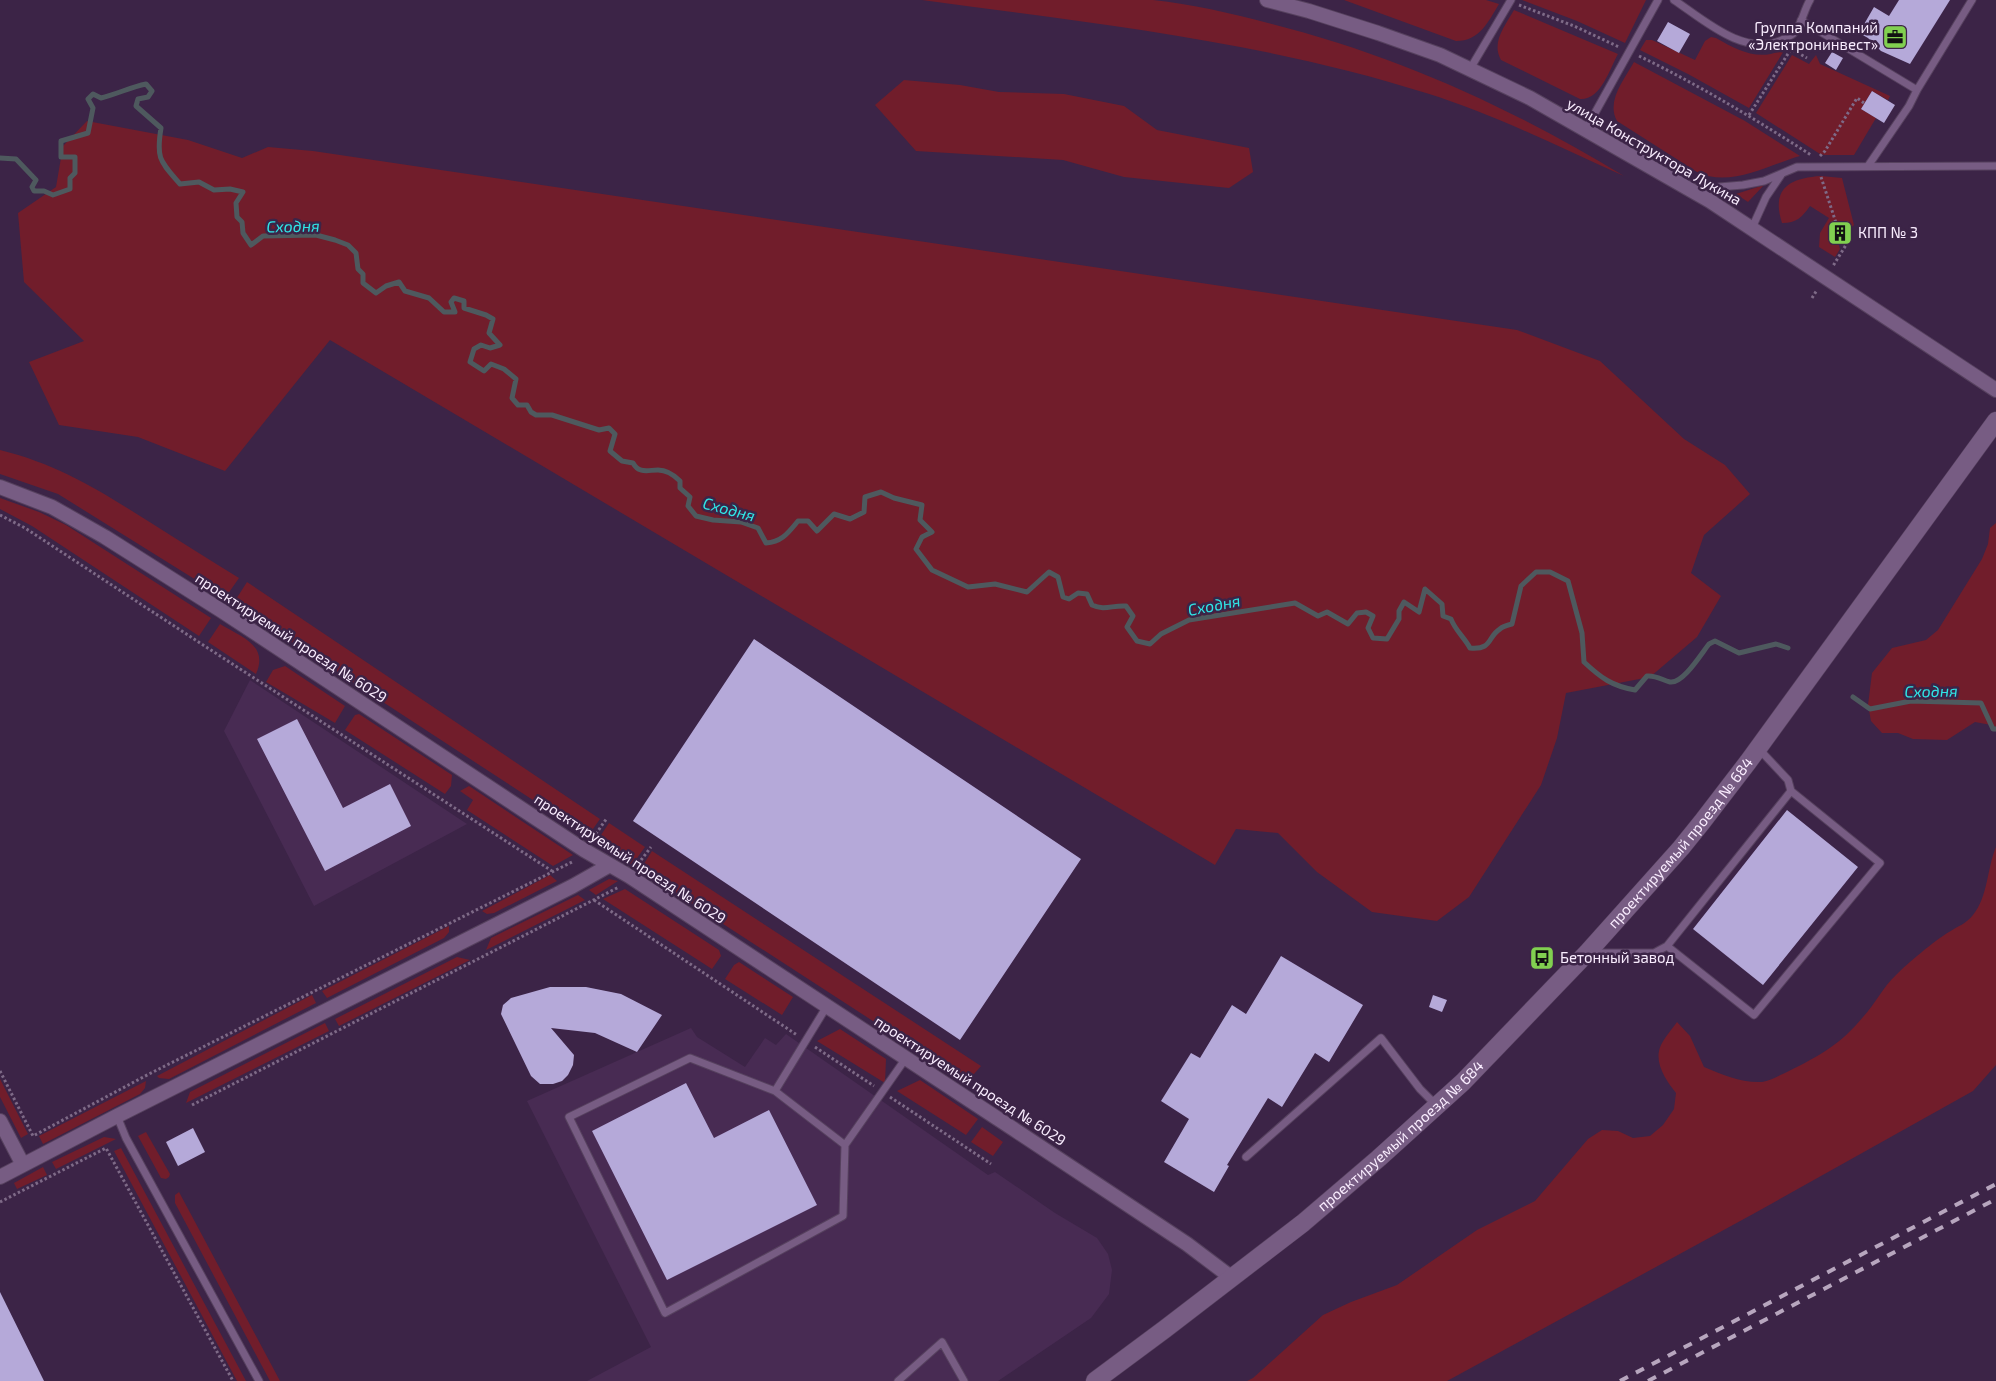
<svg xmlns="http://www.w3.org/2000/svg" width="1996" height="1381" font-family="'Exo 2',sans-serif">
<rect width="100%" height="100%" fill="#3c2447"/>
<path fill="#482b53" d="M 250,680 L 467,824 L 314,906 L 224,731 Z
M 691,1028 L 697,1037 L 745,1067 L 765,1038 L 776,1045 L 786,1034 L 988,1175 L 995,1172 L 1055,1213 L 1097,1238 L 1108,1254 L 1112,1270 L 1109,1294 L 1091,1318 L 998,1381 L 587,1381 L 651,1347 L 527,1101 Z"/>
<path fill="#711d2b" d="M 922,0 C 974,0 1026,0 1077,0 C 1102,0 1128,0 1153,0 C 1192,4 1230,13 1268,23 C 1396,55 1512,108 1624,176 C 1559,147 1494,114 1426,93 C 1262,41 1092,23 922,0 Z
M 1344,0 L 1486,0 L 1499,4 C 1488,22 1480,41 1456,41 Z
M 1522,0 L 1646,0 L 1625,43 L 1577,21 Z
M 1514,10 L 1618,54 C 1609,70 1601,100 1580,99 L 1501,60 C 1491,42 1505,26 1514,10 Z
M 1711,37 L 1716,38 C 1739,51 1759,62 1785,49 L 1749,108 L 1688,74 L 1640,50 L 1646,40 L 1652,40 L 1695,60 L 1705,41 Z
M 1792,55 L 1809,64 L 1816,55 L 1820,64 L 1890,96 L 1888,100 L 1872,91 L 1861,109 L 1876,118 L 1854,155 L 1825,155 L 1820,154 L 1756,113 Z
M 1634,62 L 1745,121 L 1800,156 C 1768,165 1730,188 1697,172 L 1617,121 C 1606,101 1624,80 1634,62 Z
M 904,80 L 960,85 L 999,92 L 1064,94 L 1124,106 L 1157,130 L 1249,148 L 1253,172 L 1229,188 L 1124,177 L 1063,160 L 916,151 L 875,105 Z
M 87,121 L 188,140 L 242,158 L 268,147 L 313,151 L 1517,330 L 1600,361 L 1684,439 L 1725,465 L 1750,494 L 1704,535 L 1691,573 L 1721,596 L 1697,637 L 1650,677 L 1566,693 L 1557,738 L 1541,785 L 1469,897 L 1437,921 L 1372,912 L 1317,872 L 1278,833 L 1236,829 L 1215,865 L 330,340 L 225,471 L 138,437 L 59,425 L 29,362 L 84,341 L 24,282 L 18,213 L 56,187 L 63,146 Z
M 1821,176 L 1842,178 L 1854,225 L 1847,231 L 1840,226 L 1832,237 L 1838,242 L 1840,249 L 1835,257 L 1819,247 L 1820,233 L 1829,218 L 1810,206 C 1802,217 1797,223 1782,223 C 1771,189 1789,178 1821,176 Z
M 1764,185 L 1748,202 L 1736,194 Z
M 0,450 C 57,464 99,490 148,521 C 178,540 208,559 239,578 L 225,598 L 58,494 L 0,474 Z
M 0,498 L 39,512 L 66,525 L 211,618 L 199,636 L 32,526 L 0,509 Z
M 1996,523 L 1996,727 L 1991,725 L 1975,722 L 1947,740 L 1913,739 L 1898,733 L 1882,733 L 1871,721 L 1868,705 L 1872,673 L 1892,648 L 1926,640 L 1938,630 L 1982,559 L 1988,544 L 1990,528 Z
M 247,582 L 600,819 L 588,836 L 233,604 Z
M 220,624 C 241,637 269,645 256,674 L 208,642 Z
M 285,666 L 345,706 L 335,723 L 266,682 L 273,670 Z
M 359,714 L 452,775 L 451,786 L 445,794 L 345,730 L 355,715 Z
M 469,786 L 573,855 L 553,866 L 467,810 L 473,800 L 460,791 Z
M 609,823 L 645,847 L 632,865 L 597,841 Z
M 1996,847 L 1996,1065 L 1973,1091 L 1753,1214 L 1447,1381 L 1247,1381 L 1253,1378 L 1323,1315 L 1351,1302 L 1397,1285 L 1477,1230 L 1535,1201 L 1588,1139 L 1602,1130 L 1618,1131 L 1633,1138 L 1650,1136 L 1663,1125 L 1674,1109 L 1676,1093 C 1666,1080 1653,1062 1661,1045 C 1665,1037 1672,1029 1677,1022 L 1690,1036 L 1704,1067 C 1723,1075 1741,1083 1762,1082 C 1770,1081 1780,1075 1787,1072 C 1819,1056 1840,1045 1863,1017 C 1875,1004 1883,987 1896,975 C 1908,963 1934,941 1949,932 C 1958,926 1966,924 1973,915 C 1988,897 1987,868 1996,847 Z
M 652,851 L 981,1066 L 967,1082 L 640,870 Z
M 550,875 L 557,881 L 494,913 L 487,914 L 482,911 Z
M 609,879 L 618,881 L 596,895 L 589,890 Z
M 625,889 L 719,950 L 721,956 L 712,969 L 603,899 Z
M 578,895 L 585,900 L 486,950 L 491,938 Z
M 449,926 L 449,932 L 444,938 L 327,998 L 322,991 Z
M 457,957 L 470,960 L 339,1026 L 335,1019 Z
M 739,962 L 793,997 L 782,1015 L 725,979 L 734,965 Z
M 312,995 L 316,1003 L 169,1079 L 159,1078 L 157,1076 Z
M 325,1023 L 329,1031 L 186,1103 L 190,1092 Z
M 840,1029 L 886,1059 L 885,1083 L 817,1041 Z
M 0,1079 L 28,1134 L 21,1138 L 0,1097 Z
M 920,1080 L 978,1119 L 966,1135 L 897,1091 Z
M 146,1081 L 145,1088 L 140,1094 L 43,1144 L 39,1136 Z
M 982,1127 L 1003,1142 L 993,1156 L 971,1142 Z
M 146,1132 L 170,1174 L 169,1177 L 166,1179 L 161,1178 L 138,1136 Z
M 104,1137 L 116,1139 L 56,1169 L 52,1162 Z
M 121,1148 L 246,1381 L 237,1381 L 114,1151 Z
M 43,1167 L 47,1175 L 17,1189 L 14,1183 Z
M 179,1192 L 280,1381 L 270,1381 L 175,1203 L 175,1195 Z"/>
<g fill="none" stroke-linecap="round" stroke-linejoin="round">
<path stroke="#4e595e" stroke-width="5" d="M 0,158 L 16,159 L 36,180 L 32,187 L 34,191 L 44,191 L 53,195 L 70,189 L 70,178 L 75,173 L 75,157 L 61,157 L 61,141 L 88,133 L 93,108 L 88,99 L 93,94 L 101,98 C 117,94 131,87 146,84 L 152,91 L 148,97 L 138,99 L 136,106 L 161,128 C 156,159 160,161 180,184 L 199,182 L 214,190 L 230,189 L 243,192 L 236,203 L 237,217 L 242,222 L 243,233 L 251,245 L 263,236 L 316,235 L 335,240 L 348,245 L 356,253 L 358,269 L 363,274 L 363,283 L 376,293 L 386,286 L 399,282 L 405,291 L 429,298 L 444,312 L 455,312 L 451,302 L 454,298 L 464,301 L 464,308 L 486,315 L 493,319 L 489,333 L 500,345 L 490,348 L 481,345 L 474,349 L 470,362 L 484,371 L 491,364 L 504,369 L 516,379 L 512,398 L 518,405 L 527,405 L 531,412 L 536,415 L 552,415 L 599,430 L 609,428 L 615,434 L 610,451 L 622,461 L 633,463 C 639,474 648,470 658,470 C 667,470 674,475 680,481 L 680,488 L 690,497 L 688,506 L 696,516 L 713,520 L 741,522 L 758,528 L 766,543 C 782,542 788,533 798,521 L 808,521 L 817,531 L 834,514 L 850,519 L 864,512 L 865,497 L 881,492 L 894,498 L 922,505 L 920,520 L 932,532 L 922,537 L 916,549 L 932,570 L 968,587 L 995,584 L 1027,592 L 1049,572 L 1058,577 L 1063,597 L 1069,599 L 1078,593 L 1087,594 L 1092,605 C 1105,611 1112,605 1126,606 L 1133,616 L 1127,627 L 1137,641 L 1150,644 L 1161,634 L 1189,620 L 1295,603 L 1318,616 L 1327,612 L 1348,624 L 1357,613 L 1366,612 L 1373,616 L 1368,628 L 1373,638 L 1387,639 L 1399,619 L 1399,611 L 1404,602 L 1419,612 L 1425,589 L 1442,604 L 1443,616 L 1451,619 C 1455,630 1464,637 1470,648 C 1493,650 1487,637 1500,629 C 1503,626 1508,625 1512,624 L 1521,586 L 1536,572 L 1550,572 L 1568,581 L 1582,633 L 1584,662 C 1601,678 1612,686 1635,690 L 1647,676 C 1656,675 1662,680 1670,682 C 1683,684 1701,654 1709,644 L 1715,641 L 1739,653 L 1776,644 L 1788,648
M 1853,697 L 1870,709 L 1911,701 L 1981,703 L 1993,729 L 1996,729"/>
</g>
<path fill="#b5a9d9" d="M 1899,0 L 1950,0 L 1910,64 L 1881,51 L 1868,38 L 1859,33 L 1874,7 L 1889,16 Z
M 1668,22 L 1690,34 L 1679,53 L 1657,41 Z
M 1832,52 L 1843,58 L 1836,70 L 1825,63 Z
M 1872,91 L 1895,105 L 1884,123 L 1861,109 Z
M 754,639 L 1081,859 L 960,1040 L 633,821 Z
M 297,719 L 343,808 L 390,784 L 411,826 L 325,871 L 257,739 Z
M 1787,810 L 1858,867 L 1763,985 L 1693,929 Z
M 1281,956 L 1363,1005 L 1329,1062 L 1315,1053 L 1282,1107 L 1268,1098 L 1227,1165 L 1229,1166 L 1214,1192 L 1164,1162 L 1189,1119 L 1161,1101 L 1191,1053 L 1200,1058 L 1232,1005 L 1246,1014 Z
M 550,987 L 586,987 L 621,994 L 662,1015 L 637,1052 L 595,1033 L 551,1028 L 574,1055 L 573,1065 L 568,1075 L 562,1081 L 553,1084 L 540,1084 L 531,1076 L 501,1014 L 503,1005 L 511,998 Z
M 1433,995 L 1447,1000 L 1442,1012 L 1429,1007 Z
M 686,1083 L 714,1138 L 769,1110 L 817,1205 L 667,1280 L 592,1131 Z
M 193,1128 L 205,1152 L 178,1166 L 166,1142 Z
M 0,1292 L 44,1381 L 0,1381 Z"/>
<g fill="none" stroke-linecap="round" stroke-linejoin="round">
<defs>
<path id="service" d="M 1674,0 C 1704,20 1744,57 1782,40 C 1786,38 1791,36 1795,32 C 1802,23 1804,10 1810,0
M 1801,20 L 1917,90 L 1909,106 L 1868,166
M 1470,69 L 1511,0
M 1917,90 L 1972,0
M 1586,129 L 1658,0
M 1710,201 L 1719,187 L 1743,185 L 1764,181 L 1797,167 L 1996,166
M 1752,228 L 1766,197 L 1781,175
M 1667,946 L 1754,1015 L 1880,863 L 1791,791
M 1590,953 L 1654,953 L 1667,946 L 1791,791 L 1788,780 L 1758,748
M 775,1091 L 827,1006
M 117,1116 L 126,1138 L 259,1381
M 845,1145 L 775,1091 L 690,1058 L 569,1117 L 665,1313 L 843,1216 L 845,1145 L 906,1058
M 1246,1157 L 1381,1038 L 1420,1089 L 1436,1105
M 898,1381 L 942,1342 L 964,1381"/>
<path id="minor" d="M 1267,0 L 1309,11 L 1378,33 L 1440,55 L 1530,98 L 1710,201 L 1996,390
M 0,487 L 52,507 L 105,537 L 222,611 L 584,850 L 629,876 L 1015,1130 L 1187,1244 L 1232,1278
M 0,1121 L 23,1165
M 0,1177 L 117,1116 L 573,886 L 610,865"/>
<g id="tertiary">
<path id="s1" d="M 1095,1381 L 1165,1329 L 1303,1223 L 1379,1158 L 1463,1082 L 1587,953 L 1681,848 L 1702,822 L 1748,762 L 1996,421"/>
</g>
</defs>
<use href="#service" stroke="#56415e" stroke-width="9"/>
<use href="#minor" stroke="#56415e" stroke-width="16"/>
<use href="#tertiary" stroke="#56415e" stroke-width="19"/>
<path stroke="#7e6a87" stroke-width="3" stroke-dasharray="2.5 2.5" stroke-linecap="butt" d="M 1519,5 L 1574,26 L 1619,47
M 1639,56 C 1699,85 1755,119 1811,155
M 1749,115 L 1791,49 L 1807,58
M 1820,156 L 1825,151 L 1857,98 L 1864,103
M 1821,177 L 1837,226 L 1832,234 L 1846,245 L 1833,266
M 1812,298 L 1817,290
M 0,515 L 25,528 L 200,643 L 552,871
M 593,838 L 607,818
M 638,864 L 651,847
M 594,900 L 797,1035
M 815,1047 L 874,1086
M 0,1071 L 33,1136 L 149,1074 L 574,861
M 890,1097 L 991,1164
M 192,1105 L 619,887
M 0,1202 L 106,1148 L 233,1381"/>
<use href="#service" stroke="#775c83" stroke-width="7"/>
<use href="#minor" stroke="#775c83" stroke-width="14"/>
<use href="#tertiary" stroke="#775c83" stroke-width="18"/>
<path stroke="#b7a6be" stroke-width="4" stroke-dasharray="9 9" stroke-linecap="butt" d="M 1620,1381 L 1996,1184
M 1648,1381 L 1996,1199"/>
</g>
<defs>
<symbol id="office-square" viewBox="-11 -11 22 22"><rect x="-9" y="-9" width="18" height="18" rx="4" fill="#81d050" stroke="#3c2447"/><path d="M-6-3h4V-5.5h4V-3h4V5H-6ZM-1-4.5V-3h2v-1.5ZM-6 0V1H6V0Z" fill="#111"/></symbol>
<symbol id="building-square" viewBox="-11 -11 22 22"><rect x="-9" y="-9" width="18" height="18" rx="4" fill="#81d050" stroke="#3c2447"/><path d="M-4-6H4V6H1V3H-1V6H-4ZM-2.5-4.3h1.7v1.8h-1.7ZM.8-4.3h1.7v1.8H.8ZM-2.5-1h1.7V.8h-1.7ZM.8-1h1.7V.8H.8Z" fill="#111"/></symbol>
<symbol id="bus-square" viewBox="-11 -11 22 22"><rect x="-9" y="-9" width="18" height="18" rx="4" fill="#81d050" stroke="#3c2447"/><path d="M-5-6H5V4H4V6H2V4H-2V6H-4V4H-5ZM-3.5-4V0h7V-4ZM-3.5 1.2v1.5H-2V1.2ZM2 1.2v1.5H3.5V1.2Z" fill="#111"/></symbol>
</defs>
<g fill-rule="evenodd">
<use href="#office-square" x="1881" y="23" width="28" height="28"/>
<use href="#building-square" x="1826" y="219" width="28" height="28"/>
<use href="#bus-square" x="1528" y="944" width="28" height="28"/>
</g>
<g text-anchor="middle" stroke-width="5" stroke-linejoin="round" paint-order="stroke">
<g font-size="15" fill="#f9ecfe" stroke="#3c2447" text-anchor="start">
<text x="1878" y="33" text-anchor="end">Группа Компаний<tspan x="1878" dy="17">«Электронинвест»</tspan></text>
<text x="1858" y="238">КПП № 3</text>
<text x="1560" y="963">Бетонный завод</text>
</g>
<g font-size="15" fill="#f9ecfe" stroke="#3c2447">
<text transform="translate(1654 152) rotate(30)" y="5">улица Конструктора Лукина</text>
<text transform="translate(291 638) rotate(33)" y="5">проектируемый проезд № 6029</text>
<text dy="5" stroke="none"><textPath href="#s1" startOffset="798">проектируемый проезд № 684</textPath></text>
<text transform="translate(630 859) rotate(33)" y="5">проектируемый проезд № 6029</text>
<text transform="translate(970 1081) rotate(33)" y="5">проектируемый проезд № 6029</text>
<text dy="5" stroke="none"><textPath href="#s1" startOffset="392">проектируемый проезд № 684</textPath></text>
</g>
<g font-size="16" font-style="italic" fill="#30e5e6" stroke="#3c2447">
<text transform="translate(293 226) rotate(-1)" y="6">Сходня</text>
<text transform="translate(729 509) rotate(15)" y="6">Сходня</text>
<text transform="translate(1214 605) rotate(-11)" y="6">Сходня</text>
<text transform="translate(1931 691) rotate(-1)" y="6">Сходня</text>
</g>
</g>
</svg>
